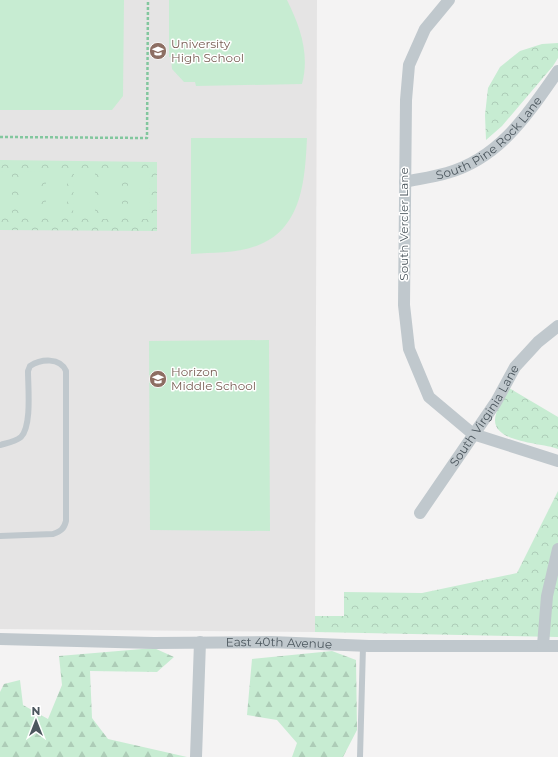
<svg xmlns="http://www.w3.org/2000/svg" width="558" height="757" font-family="Montserrat,sans-serif">
<defs>
<pattern id="forest-firs" width="22" height="20" patternUnits="userSpaceOnUse"><rect width="22" height="20" fill="#c7ecd2"/><path d="M5 1l3.5 6h-7zM16 11l3.5 6h-7z" fill="#adccb7"/></pattern>
<pattern id="park-crowns" width="20" height="18" patternUnits="userSpaceOnUse"><rect width="20" height="18" fill="#c7ecd2"/><path d="M2 6a3 3 0 1 1 6 0M12 15a3 3 0 1 1 6 0" fill="none" stroke="#adccb7"/></pattern>
</defs>
<rect width="100%" height="100%" fill="#f4f3f3"/>
<path fill="#e5e4e4" d="M 0,0 L 317,0 L 315,632 L 0,629 Z"/>
<path fill="url(#forest-firs)" d="M 154,648 L 174,657 L 157,672 L 90,671 L 92,718 L 108,739 L 187,757 L 0,757 L 0,692 L 4,684 L 20,680 L 23,705 L 48,719 L 62,685 L 59,656 Z
M 332,651 L 356,660 L 357,730 L 343,757 L 292,757 L 297,743 L 277,720 L 247,715 L 252,659 Z"/>
<path fill="url(#park-crowns)" d="M 558,43 L 558,58 L 553,66 L 502,126 L 486,140 L 485,115 L 488,88 L 500,67 L 520,51 L 542,44 Z
M 0,160 L 157,162 L 157,231 L 0,230 Z
M 509,388 L 558,417 L 558,449 C 540,442 487,443 496,414 C 498,405 505,396 509,388 Z
M 558,491 L 558,637 L 315,632 L 315,616 L 344,616 L 344,592 L 422,593 L 517,573 Z"/>
<path fill="#c7ecd2" d="M 0,0 L 124,0 L 123,96 L 112,110 L 0,110 Z
M 169,0 L 287,0 C 300,26 310,54 302,84 L 196,86 L 195,82 L 184,82 L 172,69 L 171,57 L 169,57 Z
M 191,138 L 307,138 C 305,177 303,226 261,244 C 239,254 214,252 191,254 Z
M 0,171 L 12,172 L 12,218 L 0,218 Z
M 19,171 L 40,172 L 40,218 L 19,218 Z
M 46,172 L 67,172 L 67,218 L 46,218 Z
M 74,172 L 95,172 L 95,218 L 73,218 Z
M 101,172 L 122,172 L 122,219 L 101,219 Z
M 128,172 L 150,172 L 149,219 L 128,219 Z
M 269,340 L 270,531 L 150,530 L 149,341 Z"/>
<g fill="none" stroke-linecap="round" stroke-linejoin="round">
<path stroke="#82c79e" stroke-width="2.5" stroke-dasharray="3 2" stroke-linecap="butt" d="M 0,137 L 147,138 L 148,0"/>
<path stroke="#c0c8cd" stroke-width="6" d="M 0,445 C 7,443 15,442 21,437 C 32,426 28,387 28,371 L 30,366 C 41,359 60,357 66,371 L 66,521 C 64,529 61,531 53,534 L 0,536
M 360,757 L 363,646"/>
<g stroke="#c0c8cd" stroke-width="12">
<path d="M 449,0 L 425,29 L 409,65 L 406,100 L 404,305 L 409,349 L 429,397 L 473,434 L 558,461"/>
<path id="s1" d="M 405,182 C 419,179 433,177 447,173 C 500,158 528,114 558,71"/>
<path id="s2" d="M 420,513 L 496,402 L 515,367 L 538,342 L 558,326"/>
<path id="s3" d="M 0,639 L 154,643 L 271,642 L 369,646 L 558,646"/>
<path d="M 543,645 L 547,596 L 558,549"/>
<path d="M 196,757 L 200,642"/>
</g>
</g>
<defs>
<symbol id="school-disc" viewBox="-11 -11 22 22"><circle r="9.5" fill="#8d6e63" stroke="#fff"/><path d="M0-5L7-2L0 1L-7-2ZM-4 1L0 2.5L4 1V4Q0 6-4 4Z" fill="#fff"/></symbol>
</defs>
<g fill-rule="evenodd">
<use href="#school-disc" x="148" y="41" width="20" height="20"/>
<use href="#school-disc" x="148" y="369" width="20" height="20"/>
</g>
<g text-anchor="middle" stroke-width="3" stroke-linejoin="round" paint-order="stroke">
<g font-size="12" fill="#785e54" stroke="#fff" text-anchor="start">
<text x="171" y="48">University<tspan x="171" dy="14">High School</tspan></text>
<text x="171" y="376">Horizon<tspan x="171" dy="14">Middle School</tspan></text>
</g>
<g font-size="12" fill="#4c575e" stroke="#fff">
<text dy="4" stroke="none"><textPath href="#s1" startOffset="98">South Pine Rock Lane</textPath></text>
<text transform="translate(404 224) rotate(-90)" y="4">South Vercler Lane</text>
<text dy="4" stroke="none"><textPath href="#s2" startOffset="117">South Virginia Lane</textPath></text>
<text dy="4" stroke="none"><textPath href="#s3" startOffset="279">East 40th Avenue</textPath></text>
</g>
</g>
<g transform="translate(36 721)" stroke="#ffffff" stroke-width="3" paint-order="stroke">
<path d="M0-3L7 15L0 10L-7 15Z" fill="#4c575e"/>
<text y="-6" font-size="11" font-weight="bold" text-anchor="middle" fill="#4c575e">N</text>
</g>
</svg>
